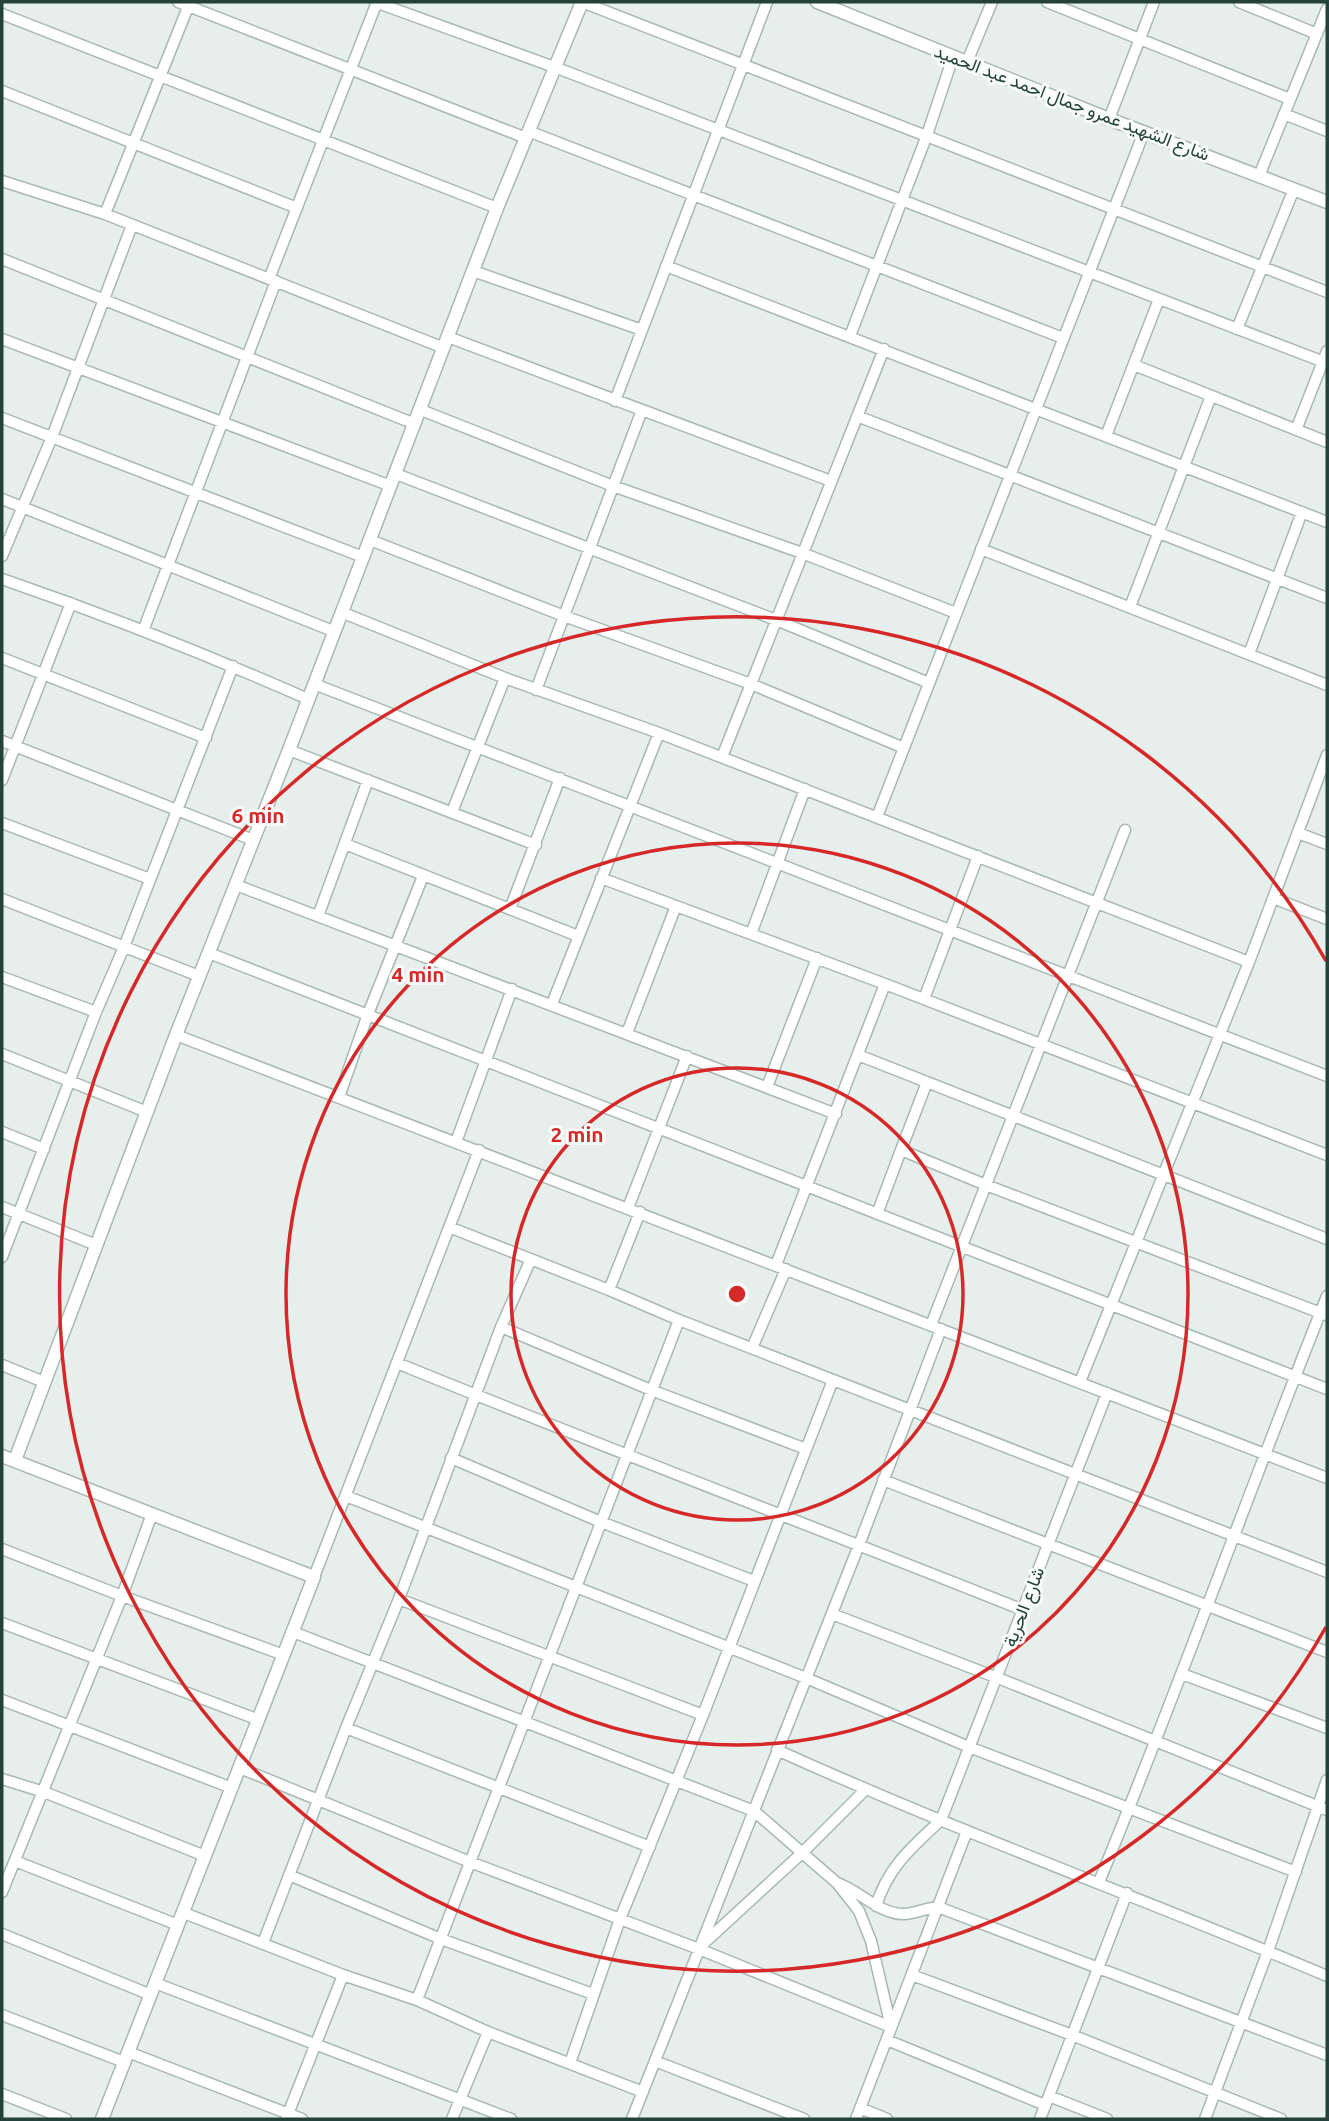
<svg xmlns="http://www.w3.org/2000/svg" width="1329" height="2121" font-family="Ubuntu,Vazirmatn,sans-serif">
<rect width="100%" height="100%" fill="#e6efeb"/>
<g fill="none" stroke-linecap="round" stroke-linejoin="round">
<defs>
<path id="minor" d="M 178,2 L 526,138
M 375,2 L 557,68 L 1324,362
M 582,2 L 1327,292
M 1047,2 L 1290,99
M 1239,2 L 1317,34
M 2,14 L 497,208
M 967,62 L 992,2
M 2,91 L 297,208
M 1284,114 L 1327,131
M 1109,119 L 1154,2
M 528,131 L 1063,338
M 1259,176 L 1327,9
M 2,181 L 105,214 L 444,348
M 105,214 L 190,2
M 2,259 L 415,424
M 666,266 L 1327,522
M 473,271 L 642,330
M 269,279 L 377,2
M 1237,329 L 1294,189
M 850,336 L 927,135 L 953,57
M 448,337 L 831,481
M 2,339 L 391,486
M 1134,365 L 1327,442
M 615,401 L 767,2
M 421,410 L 613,486 L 802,553 L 956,613
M 857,416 L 1327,598
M 2,418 L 363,557
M 1296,430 L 1327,351
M 1106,436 L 1159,299
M 396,474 L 776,620 L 929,683
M 2,499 L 333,631
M 370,540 L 564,616 L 751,684 L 904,748
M 981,549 L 1327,685
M 2,556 L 52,437 L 132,225
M 2,579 C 106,615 208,655 308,699
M 1130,607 L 1211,396
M 341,612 L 505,678 L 659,733 L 1249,962
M 143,631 L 276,281
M 1249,654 L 1302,512
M 2,658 L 206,738
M 314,684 L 1327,1076
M 536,690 L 642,410
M 2,741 L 253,840
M 289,750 L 536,845
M 722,757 L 884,349
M 2,780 L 71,603
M 452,812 L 505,678
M 877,817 L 1144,132
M 2,823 L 150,879
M 1298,833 L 1327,844
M 345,844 L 578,936
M 601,878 L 885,984 L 1327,1155
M 236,885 L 836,1114
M 1273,898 L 1327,919
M 2,899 L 199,976
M 510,909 L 560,778
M 318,916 L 368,780
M 751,934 L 805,789
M 209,953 L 1327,1389
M 2,977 L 96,1012
M 924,999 L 978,856
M 552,1004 L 659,733
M 627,1033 L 676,906
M 176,1035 L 1327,1478
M 2,1054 L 147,1112
M 858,1055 L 1327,1239
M 927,1082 L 901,1150 L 986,1185 L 1326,1315
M 767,1087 L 817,958
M 339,1097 L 368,1014 L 423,876
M 2,1132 L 44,1149
M 456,1142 L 512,989
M 2,1207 L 96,1245
M 628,1208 L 687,1056
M 877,1214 L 901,1150
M 449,1227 L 609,1290 L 679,1320 L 1327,1572
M 2,1257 L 96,1012 L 124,947 L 233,666
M 776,1265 L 885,984
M 609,1290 L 640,1212
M 931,1325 L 1125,830
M 501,1327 L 651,1390 L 806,1449
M 752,1348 L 786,1269
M 397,1363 C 605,1448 815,1527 1023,1610
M 2,1365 L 44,1382
M 1080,1382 L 1249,962 L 1327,755
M 451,1458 L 601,1522 L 754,1581
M 883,1480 L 1327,1652
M 346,1496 L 806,1678 L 969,1747 L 1296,1872
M 2,1549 L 122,1596 L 284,1655
M 314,1577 L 479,1150
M 399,1599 L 703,1715
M 832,1614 L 998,1678 L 1327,1810
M 2,1623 L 259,1720
M 293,1632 L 754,1811 L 837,1883 L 859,1911 L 871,1941 L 891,2027
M 1182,1674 L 1327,1728
M 2,1700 L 232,1788
M 346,1728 L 650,1847
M 777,1750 C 958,1832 1145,1899 1327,1976
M 240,1768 L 470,1862 L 699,1949 L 891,2027
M 2,1779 L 44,1792 L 205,1856
M 15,1861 L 178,1925
M 289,1875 L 441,1939 L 593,1994
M 1099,1882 C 1179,1688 1249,1490 1327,1296
M 837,1883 C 860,1891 880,1915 905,1914 C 916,1913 927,1908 938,1907 L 1327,2055
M 2,1892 L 122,1596 L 152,1514
M 876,1906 C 888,1867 912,1847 941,1820 L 1107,1393
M 184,1913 L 343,1975 L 417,2000 L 488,2032 L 643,2092
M 2,1934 L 151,1995
M 263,1943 L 346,1728 L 399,1599 L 501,1327 L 531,1259
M 703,1944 L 802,1853 L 865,1790
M 912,1975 L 1072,2035 L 1281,2119
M 155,1983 L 511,2119
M 417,2000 L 679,1320
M 2,2015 L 124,2062
M 887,2040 L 1045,2105
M 128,2052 L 302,2119
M 655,2061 L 804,2119
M 570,2063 L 620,1919 L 703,1715 L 833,1380
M 2,2094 L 66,2119
M 1049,2096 L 1107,2119
M 860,2108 L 887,2119
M 286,2119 L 343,1975
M 452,2119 L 488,2032
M 632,2119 L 859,1545 L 941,1329
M 856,2119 L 967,1831
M 1040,2119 L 1127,1893
M 1205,2119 L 1268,1951 L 1327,1780"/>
<path id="tertiary" d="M 817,2 L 1109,119 L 1327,202
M 2,1456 L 314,1577 L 102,2119
M 15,1460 L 176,1035 L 289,750 L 497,208 L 582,2"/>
</defs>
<use href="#minor" stroke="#a8b8b2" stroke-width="13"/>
<use href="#tertiary" stroke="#a8b8b2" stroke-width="15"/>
<use href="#minor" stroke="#fff" stroke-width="10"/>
<use href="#tertiary" stroke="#fff" stroke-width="12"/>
</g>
<g fill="none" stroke="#d62828" stroke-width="3.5">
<circle cx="737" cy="1294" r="226"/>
<circle cx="737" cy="1294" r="451"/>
<path d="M1326 1627A677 677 0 1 1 1326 961"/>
</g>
<g text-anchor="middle" stroke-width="6" stroke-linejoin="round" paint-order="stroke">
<g font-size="18" fill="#24423a" stroke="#f7fbf9">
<text transform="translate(1072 103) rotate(21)" y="6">شارع الشهيد عمرو جمال احمد عبد الحميد</text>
<text transform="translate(1024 1607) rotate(-69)" y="6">شارع الحرية</text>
</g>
</g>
<circle cx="737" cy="1294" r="10" fill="#d62828" stroke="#f7fbf9" stroke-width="3.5"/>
<g font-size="21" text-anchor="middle" font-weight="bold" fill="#d62828" stroke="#f7fbf9" stroke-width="6" stroke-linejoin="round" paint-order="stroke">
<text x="258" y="823">6 min</text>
<text x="418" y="982">4 min</text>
<text x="577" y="1142">2 min</text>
</g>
<rect width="1329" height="2121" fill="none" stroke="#24423a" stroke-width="7"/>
</svg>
